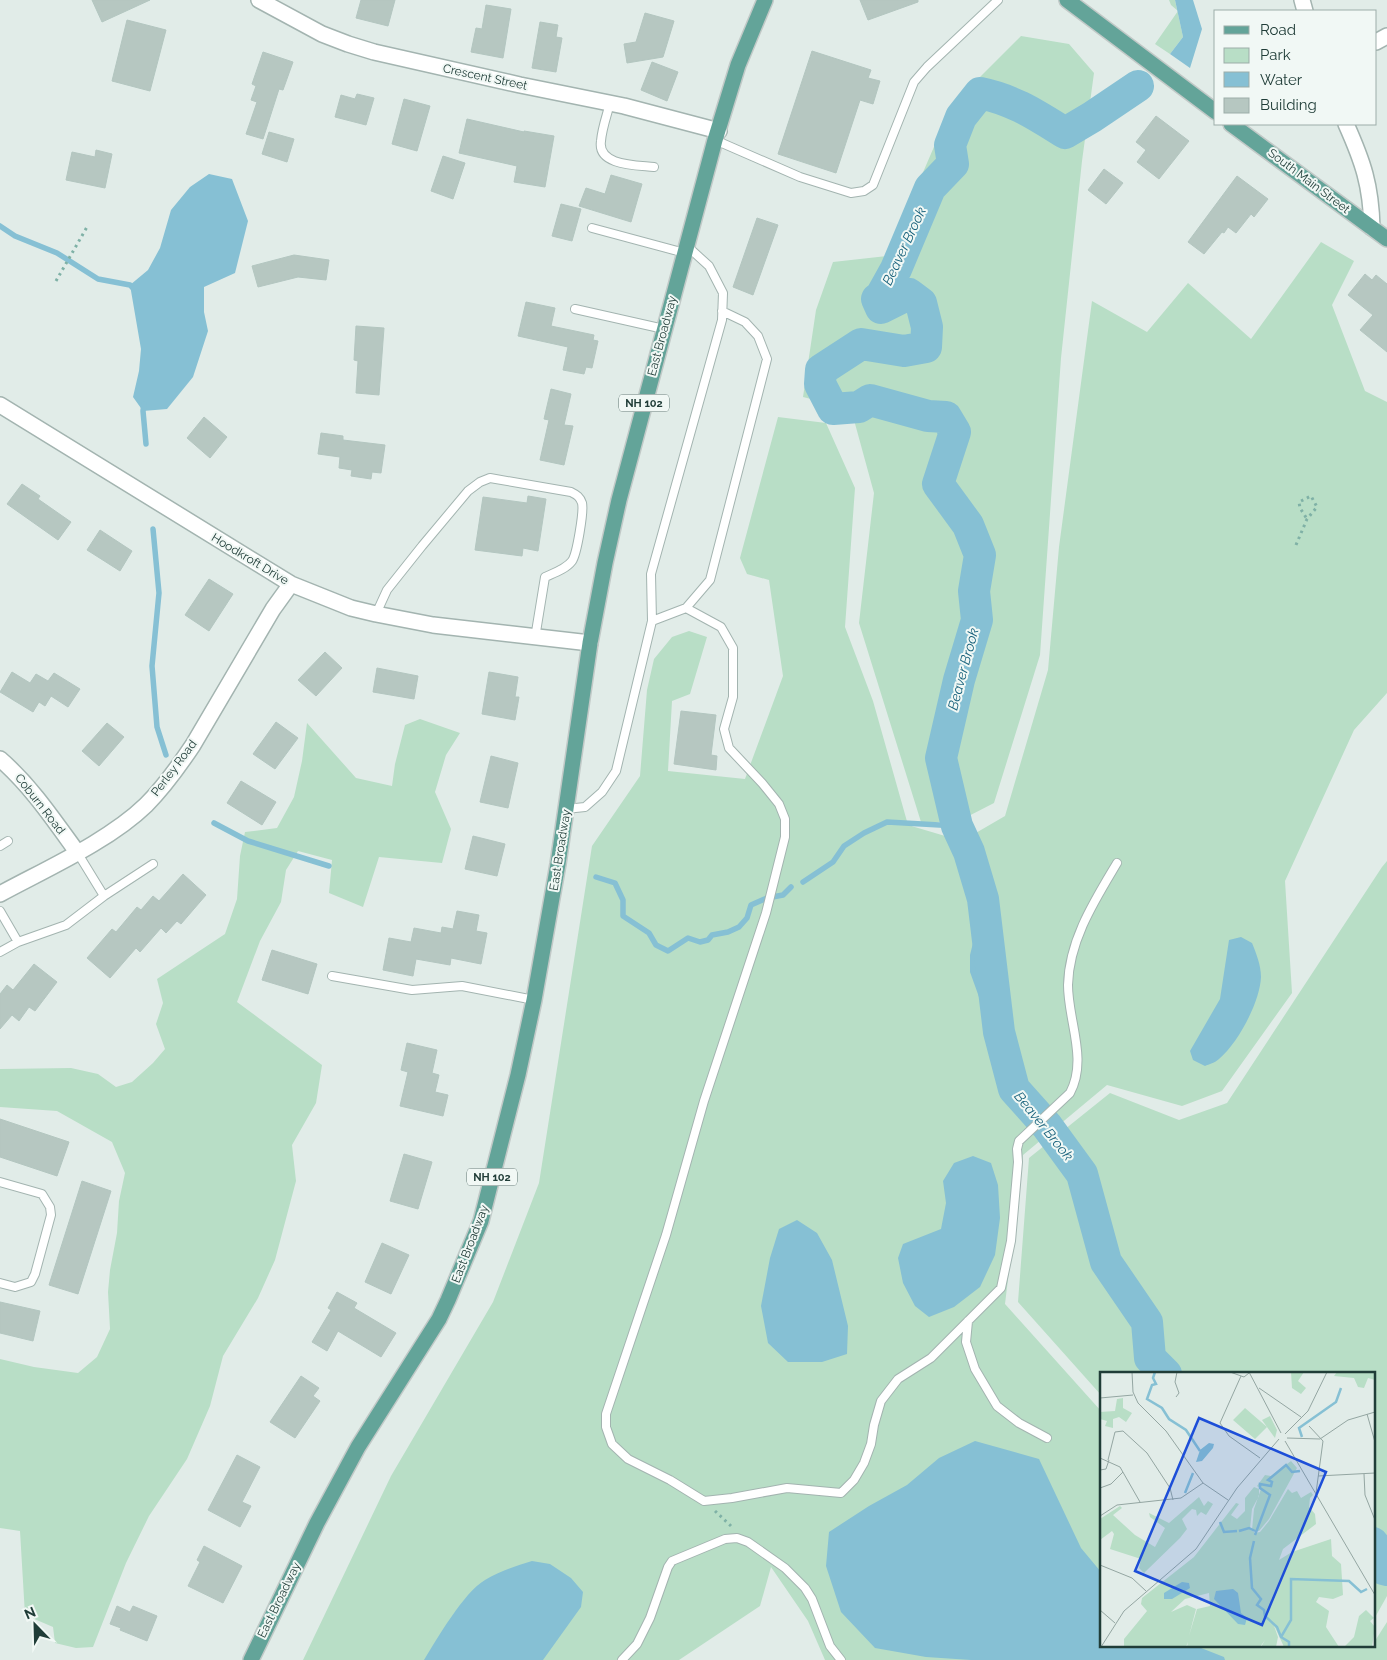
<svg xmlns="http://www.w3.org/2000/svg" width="1387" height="1660" font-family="Raleway,sans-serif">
<rect width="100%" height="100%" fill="#e1ece8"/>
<path fill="#b8dec6" d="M 1169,0 L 1175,0 L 1183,37 L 1170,54 L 1155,44 L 1178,11 L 1171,5 Z
M 1021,36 L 1069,44 L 1094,73 L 1082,161 L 1061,358 L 1040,655 L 994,803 L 957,822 L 921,822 L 859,623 L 874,493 L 851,409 L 803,397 L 816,310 L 833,262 L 887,256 L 952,105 Z
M 1321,242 L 1354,261 L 1332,305 L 1365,391 L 1387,402 L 1387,693 L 1354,730 L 1285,881 L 1292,993 L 1222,1091 L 1182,1106 L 1107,1085 L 1023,1155 L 1005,1304 L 1101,1411 L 1101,1646 L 1365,1646 L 1370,1648 L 1373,1646 L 1373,1644 L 1387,1622 L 1387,1660 L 825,1660 L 808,1621 L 771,1567 L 760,1606 L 679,1660 L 303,1660 L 391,1476 L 493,1302 L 539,1183 L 592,846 L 640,776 L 647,690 L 654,659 L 672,637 L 689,631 L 707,637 L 690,694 L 672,701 L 668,771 L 745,779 L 783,676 L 769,580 L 747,574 L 740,558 L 778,417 L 826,423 L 855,488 L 845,627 L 873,701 L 908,825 L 962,841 L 1005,816 L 1048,670 L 1059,547 L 1092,301 L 1147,332 L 1188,283 L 1251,339 Z
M 420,719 L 460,733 L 446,755 L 435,792 L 451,829 L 442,863 L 379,857 L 363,907 L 329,893 L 332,860 L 298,851 L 286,870 L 281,902 L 260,941 L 237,1002 L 322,1065 L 316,1103 L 292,1145 L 296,1181 L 275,1260 L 258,1298 L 223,1356 L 210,1406 L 187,1459 L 149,1516 L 126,1563 L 93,1647 L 76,1648 L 55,1643 L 53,1627 L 25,1615 L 20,1531 L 0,1528 L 0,1359 L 34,1367 L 78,1373 L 97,1357 L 110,1329 L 108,1292 L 110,1270 L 117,1233 L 119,1201 L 125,1173 L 112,1142 L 57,1111 L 0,1107 L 0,1069 L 71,1068 L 98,1074 L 116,1087 L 132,1082 L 153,1063 L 165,1049 L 156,1024 L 163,1003 L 157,979 L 225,934 L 237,899 L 240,856 L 245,832 L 277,828 L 294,797 L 302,761 L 307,723 L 356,778 L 392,786 L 395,764 L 405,725 Z
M 1387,861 L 1387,1596 L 1373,1621 L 1373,1374 L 1101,1374 L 1101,1395 L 1018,1302 L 1029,1158 L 1110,1093 L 1179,1120 L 1227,1103 L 1382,867 Z"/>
<path fill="#86c0d4" d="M 1175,0 L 1193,0 L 1202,29 L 1190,68 L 1170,54 L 1183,37 Z
M 209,174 L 232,179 L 248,221 L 235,273 L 204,287 L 204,312 L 208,331 L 193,377 L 167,409 L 143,411 L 133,397 L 139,371 L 141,349 L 130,285 L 148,270 L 160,248 L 171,210 L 190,187 Z
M 969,826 L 973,840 L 992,883 L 988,964 L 992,985 L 1013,1026 L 1020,1077 L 1006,1076 L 1001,1063 L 998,1046 L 990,1018 L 979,997 L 970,972 L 970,955 L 975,935 L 975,895 L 971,873 L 954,832 Z
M 1241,937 L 1252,943 C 1256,953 1261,965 1261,977 C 1260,1002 1238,1043 1219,1059 C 1215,1063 1209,1064 1205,1066 L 1193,1060 L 1190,1051 L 1220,999 L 1229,940 Z
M 973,1156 L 991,1163 L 998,1185 L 1000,1218 L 995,1255 L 980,1287 L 954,1307 L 929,1317 L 915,1306 L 903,1283 L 898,1258 L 903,1244 L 941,1229 L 946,1203 L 943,1181 L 954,1163 Z
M 797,1220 L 817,1233 L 832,1260 L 848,1326 L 847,1354 L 822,1362 L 788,1362 L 768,1343 L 761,1306 L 770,1258 L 779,1229 Z
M 975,1441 L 1039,1459 L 1081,1548 L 1101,1572 L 1101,1646 L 1196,1646 L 1224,1657 L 1225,1660 L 971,1660 L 926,1657 L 875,1648 L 841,1612 L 826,1566 L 829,1532 L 869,1506 L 907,1485 L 939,1458 Z
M 532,1561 L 550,1564 L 571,1578 L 583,1592 L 581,1607 L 543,1660 L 424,1660 C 437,1639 464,1592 485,1580 C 500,1571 516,1566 532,1561 Z"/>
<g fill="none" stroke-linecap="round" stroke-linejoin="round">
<path stroke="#86c0d4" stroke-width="5.5" d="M 0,226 L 15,236 L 57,253 L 98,279 L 130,285 L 136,291
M 144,404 L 143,411 L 146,444
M 153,529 L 159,593 L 152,666 L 157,727 L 166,755
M 214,823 L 248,841 L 329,866
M 596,877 L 615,883 L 623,900 L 623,916 L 649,933 L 656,945 L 668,951 L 688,938 L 700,942 L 708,940 L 712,935 L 728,932 L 739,927 L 747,918 L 751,905 L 767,898 L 783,895 L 791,887
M 803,882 L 833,862 L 844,846 L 864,833 L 887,822 L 957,826"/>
<path stroke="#86c0d4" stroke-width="32" d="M 1138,86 L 1092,117 L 1065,133 C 1036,115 1014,100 980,93 L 961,117 L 950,145 L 953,164 L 930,188 L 896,269 L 881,296 L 877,299 L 881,308 L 909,294 L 921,303 L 927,327 L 926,347 L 904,351 L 861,344 L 821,370 L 820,384 L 833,409 L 859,407 L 870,400 L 928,416 L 946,417 L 955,432 L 938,484 L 968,525 L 980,555 L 974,591 L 977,620 L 959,680 L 941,758 L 957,826 L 969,852 L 983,899 L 999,1032 L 1014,1089 L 1047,1126 L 1082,1174 L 1106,1262 L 1147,1322 L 1150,1358 L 1166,1374
M 1373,1543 L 1383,1569 L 1387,1570"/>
</g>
<path fill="#b6c7c1" stroke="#b3c6c0" d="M 92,0 L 150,0 L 102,22 Z
M 361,0 L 395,0 L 388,26 L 356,18 Z
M 860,0 L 918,0 L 918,2 L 868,20 Z
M 486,5 L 511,9 L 503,58 L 471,52 L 476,28 L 482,29 Z
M 645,13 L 674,21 L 663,57 L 627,63 L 624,44 L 636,42 Z
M 127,20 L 166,30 L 150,91 L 112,81 Z
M 540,22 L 558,25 L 556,37 L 562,38 L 556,72 L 532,68 Z
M 812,51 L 871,70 L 868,78 L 880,81 L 873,104 L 860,100 L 836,173 L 778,154 Z
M 263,52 L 293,62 L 283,90 L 279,89 L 263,139 L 246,134 L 257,102 L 251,100 L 256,86 L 252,84 Z
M 652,62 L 678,72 L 667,101 L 641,90 Z
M 357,94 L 374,98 L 366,125 L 335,117 L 341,95 L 355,99 Z
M 404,99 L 430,106 L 417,151 L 392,144 Z
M 1156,116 L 1189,141 L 1159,179 L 1137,162 L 1146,150 L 1136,142 Z
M 467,119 L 524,132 L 524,131 L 554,136 L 545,187 L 514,182 L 517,166 L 459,153 Z
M 269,132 L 294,139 L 287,162 L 262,154 Z
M 96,150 L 112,154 L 105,188 L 66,180 L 72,152 L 95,157 Z
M 443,156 L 465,163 L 453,199 L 431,191 Z
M 1104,169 L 1123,183 L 1106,204 L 1088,190 Z
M 611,175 L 642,184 L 631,222 L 579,206 L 586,188 L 605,194 Z
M 1237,176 L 1268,199 L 1254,217 L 1251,214 L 1236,233 L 1228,227 L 1224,233 L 1222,232 L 1204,254 L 1188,242 Z
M 561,204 L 581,209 L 572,241 L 552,236 Z
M 757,218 L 778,225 L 753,295 L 733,287 Z
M 294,255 L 329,260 L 326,280 L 298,277 L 258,287 L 252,266 Z
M 1365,274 L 1372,280 L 1376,275 L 1387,284 L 1387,352 L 1360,330 L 1373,315 L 1348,295 Z
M 526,302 L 555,308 L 551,326 L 594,335 L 593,340 L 598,341 L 592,368 L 586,367 L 584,374 L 563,370 L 568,347 L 518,336 Z
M 356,326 L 384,328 L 379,395 L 356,393 L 358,361 L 354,360 Z
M 551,389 L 571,394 L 564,425 L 573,426 L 564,465 L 540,460 L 549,420 L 544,419 Z
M 204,417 L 227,437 L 210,458 L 187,438 Z
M 321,433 L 343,436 L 343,440 L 385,445 L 381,473 L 372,472 L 371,479 L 351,476 L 352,470 L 339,468 L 340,457 L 318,454 Z
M 22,484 L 40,496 L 38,499 L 71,522 L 58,540 L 7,504 Z
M 528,496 L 546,499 L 538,551 L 523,548 L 522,556 L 475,550 L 483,497 L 527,503 Z
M 100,530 L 132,551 L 120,571 L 87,550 Z
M 209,579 L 233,594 L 209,631 L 185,615 Z
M 325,652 L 342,668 L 316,696 L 298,680 Z
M 377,668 L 418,676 L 414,699 L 373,692 Z
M 12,672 L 30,683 L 36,674 L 48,681 L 54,673 L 80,689 L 68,707 L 51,696 L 45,706 L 39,702 L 33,712 L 0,692 Z
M 489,672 L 518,677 L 515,697 L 519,697 L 515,720 L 482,714 Z
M 681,711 L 716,715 L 711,755 L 717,756 L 716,770 L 674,764 Z
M 276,722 L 298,738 L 275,769 L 253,754 Z
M 107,723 L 124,737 L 99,766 L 82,751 Z
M 491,756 L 518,763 L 508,808 L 480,802 Z
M 241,781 L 276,802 L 262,825 L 227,803 Z
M 473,836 L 505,844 L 497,876 L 465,869 Z
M 183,874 L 206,895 L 181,924 L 177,921 L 166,933 L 161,928 L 140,952 L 136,948 L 110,978 L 87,958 L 112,929 L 116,932 L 137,907 L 141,910 L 153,896 L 159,901 Z
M 457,911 L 479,915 L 476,931 L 487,933 L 481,964 L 451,958 L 450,965 L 416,959 L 413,976 L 383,970 L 389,938 L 411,942 L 414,928 L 441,933 L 442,927 L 453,929 Z
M 272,950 L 317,964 L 308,994 L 262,980 Z
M 34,964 L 57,982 L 35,1011 L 29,1007 L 19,1021 L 12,1015 L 0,1029 L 0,994 L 7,985 L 13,990 Z
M 407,1043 L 437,1050 L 432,1073 L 439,1075 L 435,1092 L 448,1095 L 443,1116 L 400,1106 L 408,1072 L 401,1070 Z
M 0,1119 L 69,1142 L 57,1176 L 0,1157 Z
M 404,1154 L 432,1162 L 418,1209 L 390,1201 Z
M 82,1181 L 111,1191 L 78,1294 L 49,1285 Z
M 382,1243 L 409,1255 L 391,1294 L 365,1282 Z
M 337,1292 L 357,1303 L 354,1308 L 396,1333 L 381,1357 L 338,1331 L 327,1351 L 312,1342 L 331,1310 L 328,1308 Z
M 0,1302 L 40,1311 L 33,1341 L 0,1333 Z
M 301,1376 L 319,1388 L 313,1396 L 320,1401 L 295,1438 L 270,1422 Z
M 237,1455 L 260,1467 L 242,1502 L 251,1506 L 240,1527 L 208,1510 Z
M 204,1546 L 242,1566 L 223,1603 L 188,1586 L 200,1562 L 197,1560 Z
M 117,1606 L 130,1612 L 133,1606 L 157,1616 L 147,1641 L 120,1630 L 121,1628 L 110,1624 Z"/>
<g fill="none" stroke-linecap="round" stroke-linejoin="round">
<defs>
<path id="lane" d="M 610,103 C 607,115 602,128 601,141 C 597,166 637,165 654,167
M 715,140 L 800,177 L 851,193 L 864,191 L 873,185 L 914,82 L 927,67 L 998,0
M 592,228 L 685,253
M 575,309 L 664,329
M 686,608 L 721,627 L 733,648 L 733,697 L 724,729 L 729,748 L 762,783 L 779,804 L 785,819 L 785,837 L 766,913 L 704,1101 L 666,1235 L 606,1414 L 606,1427 L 612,1444 L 628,1459 L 670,1480 L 704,1501 L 732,1498 L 787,1488 L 841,1493 L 854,1480 L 864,1463 L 871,1444 L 874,1425 L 881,1401 L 898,1379 L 931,1358 L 1001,1288 L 1011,1241 L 1018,1162 L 1017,1149 L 1019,1141 L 1070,1093 C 1088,1059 1068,1021 1068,985 C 1069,940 1095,900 1117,863
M 376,614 L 387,590 L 422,546 L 468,491 L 480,482 L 490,478 L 571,492 C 577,495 580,497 582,503 C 584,511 577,554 572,561 C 566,569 554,573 545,577 L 535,638
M 652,621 L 686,608 L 710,580 L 767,359 L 758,336 L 745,322 L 722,311
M 566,809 L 585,807 L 602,792 L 616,771 L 652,621 L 651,574 L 722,320 L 723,293 L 709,266 L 687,246
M 0,846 L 8,841
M 77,852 L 104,896
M 0,911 L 18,942
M 0,952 L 18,942 L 66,925 L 104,896 L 153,864
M 332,976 L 412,990 L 462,986 L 534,1000
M 0,1182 L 42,1194 L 50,1207 L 51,1215 L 35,1274 L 31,1282 L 15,1287 L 0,1283
M 968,1321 L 966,1342 L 975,1369 L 997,1406 L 1019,1423 L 1047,1438
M 622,1660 L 637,1644 L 650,1618 L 668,1567 L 672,1561 L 725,1539 L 737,1538 L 748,1542 L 785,1568 L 805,1588 L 812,1599 L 830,1646 L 841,1660"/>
<path id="street" d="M 259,0 L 322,34 L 348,44 L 374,52 L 520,85 L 624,106 L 719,131
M 1302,0 L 1305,11
M 1376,42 L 1387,36
M 1346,124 C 1363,162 1371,185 1372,228
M 0,405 L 291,584 L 351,608 L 376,614 L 433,625 L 590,643
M 0,759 C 31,786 53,819 77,852
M 0,894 C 46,869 109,841 146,805 C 164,787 179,766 193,745 L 273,609 L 291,584"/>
<path id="primary" d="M 1067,0 L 1216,112
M 1231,124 L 1387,239
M 251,1660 L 317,1523 L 358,1447 L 439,1319 L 448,1300 L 481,1221 L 518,1075 L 534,1000 L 558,864 L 590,643 L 605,563 L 619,500 L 715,140 L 738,65 L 765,0"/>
</defs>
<use href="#lane" stroke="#a3b4b0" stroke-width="10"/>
<use href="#street" stroke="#a3b4b0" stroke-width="18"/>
<use href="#primary" stroke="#c1c9c7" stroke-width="18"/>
<path stroke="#7fb1a6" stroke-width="3" stroke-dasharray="2.5 4" stroke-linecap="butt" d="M 56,281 L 87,227
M 1296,545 L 1307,519 L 1317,507 L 1311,496 L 1299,502 L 1300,508 L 1307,519
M 715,1511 L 731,1526"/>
<use href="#lane" stroke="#fff" stroke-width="8"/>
<use href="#street" stroke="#fff" stroke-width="15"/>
<use href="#primary" stroke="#63a499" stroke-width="15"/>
</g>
<g text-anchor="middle" stroke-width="4" stroke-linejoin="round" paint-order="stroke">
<g fill="#f1f8f5" stroke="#5f7571" stroke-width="1">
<rect x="619" y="394.5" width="50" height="17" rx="4"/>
<rect x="467" y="1168.5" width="50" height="17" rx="4"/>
</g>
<g font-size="11" font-weight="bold" fill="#203d38">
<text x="644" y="407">NH 102</text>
<text x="492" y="1181">NH 102</text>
</g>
<g font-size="12" fill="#203d38" stroke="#f1f8f5">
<text transform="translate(485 77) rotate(12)" y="4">Crescent Street</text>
<text transform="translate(1309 181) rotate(37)" y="4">South Main Street</text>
<text transform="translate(662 336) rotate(-75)" y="4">East Broadway</text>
<text transform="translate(250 559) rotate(31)" y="4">Hoodkroft Drive</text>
<text transform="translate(174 768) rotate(-53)" y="4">Perley Road</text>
<text transform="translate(40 804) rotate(52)" y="4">Coburn Road</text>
<text transform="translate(560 850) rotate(-81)" y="4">East Broadway</text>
<text transform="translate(470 1244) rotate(-69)" y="4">East Broadway</text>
<text transform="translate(279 1600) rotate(-64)" y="4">East Broadway</text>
</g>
<g font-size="14" font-style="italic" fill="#18627c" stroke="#f1f8f5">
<text transform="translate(904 246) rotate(-65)" y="5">Beaver Brook</text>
<text transform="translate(963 669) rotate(-75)" y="5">Beaver Brook</text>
<text transform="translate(1044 1126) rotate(51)" y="5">Beaver Brook</text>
</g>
</g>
<g transform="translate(1100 1372)">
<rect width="275" height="275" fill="#e1ece8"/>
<path d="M 191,0 L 204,0 L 198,9 L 206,16 L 201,22 L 192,16 ZM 237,0 L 275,0 L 275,8 L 268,6 L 264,16 L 258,15 L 254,6 L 234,4 ZM 23,26 L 23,36 L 32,41 L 26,50 L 19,45 L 13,47 L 13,56 L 5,54 L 7,49 L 0,47 L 0,40 L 15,39 L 17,27 ZM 145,36 L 167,55 L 162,48 L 170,44 L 177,58 L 175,66 L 167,55 L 155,67 L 133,48 ZM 191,89 L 197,96 L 169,147 L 159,159 L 152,158 L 154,137 L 161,117 L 157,114 L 165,103 L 171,104 ZM 154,115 L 159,117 L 159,124 L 152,137 L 150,157 L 155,161 L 160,160 L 169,149 L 188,117 L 192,121 L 197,119 L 201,126 L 211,120 L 213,123 L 210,126 L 209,135 L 215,142 L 216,152 L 183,177 L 179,188 L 192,180 L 231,167 L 232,184 L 241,192 L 243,223 L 233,227 L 219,225 L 216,230 L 229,239 L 226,255 L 239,275 L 184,275 L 173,251 L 178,265 L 176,275 L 161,275 L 165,268 L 160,275 L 87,275 L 88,270 L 86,275 L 24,275 L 24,267 L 47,239 L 41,232 L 42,226 L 94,185 L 136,131 L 139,132 L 131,143 L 137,147 L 145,139 L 145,126 ZM 109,221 L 110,234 L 97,237 L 89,264 L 96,237 L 87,233 L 71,240 L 85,227 ZM 99,125 L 104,134 L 108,129 L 113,132 L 108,140 L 106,143 L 101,140 L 97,144 L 96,138 L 92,137 L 82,147 L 87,157 L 80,166 L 44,201 L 39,196 L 41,187 L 10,177 L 14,162 L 12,159 L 0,168 L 0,147 L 20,134 L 22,136 L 13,143 L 35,163 L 55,175 L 65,156 L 50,145 L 49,141 L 69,151 ZM 266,238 L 274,246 L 270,249 L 275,255 L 272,275 L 244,275 L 254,265 L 259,244 Z" fill="#b8dec6" fill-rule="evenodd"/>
<path d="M 109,71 L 114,72 L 113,76 L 102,89 L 96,90 L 100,78 ZM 82,210 L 89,211 L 90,216 L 72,227 L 64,227 L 64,221 ZM 133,217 L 138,221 L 141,241 L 147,246 L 145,253 L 138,252 L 114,227 L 116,219 Z" fill="#86c0d4"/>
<path fill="none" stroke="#86c0d4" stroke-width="2.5" d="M 55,0 L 53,6 L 56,12 L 52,13 L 47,27 L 62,36 L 69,47 L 86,58 L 100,79M 202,65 L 199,56 L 236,30 L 241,16M 85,121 L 93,101M 120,150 L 124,160 L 137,159M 139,159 L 149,156 L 155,159M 155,163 L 170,123 L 160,116 L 160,112 L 171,114 L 172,110 L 168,108 L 186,93 L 192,100 L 200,99M 154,169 L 150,186 L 152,216 L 161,227 L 157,233 L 164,238 L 165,244 L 177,255 L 181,265 L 189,270 L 189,275M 181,265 L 191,248 L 191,207 L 249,209 L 261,220 L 267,217"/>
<path fill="none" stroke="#94a6a2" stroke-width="1" d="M 32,0 L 33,20 L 38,31 L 66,59 L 103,111 L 128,128M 130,0 L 144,5 L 149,1M 149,0 L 181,61M 141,4 L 120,51 L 129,64 L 160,86M 159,16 L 201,45M 76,25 L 79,21 L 75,10 L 77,0M 0,26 L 33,23M 267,42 L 275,70M 209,54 L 223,69 L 216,121M 185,62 L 208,39 L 227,0M 187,66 L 220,67 L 248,48 L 275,40M 185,69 L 275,223M 0,86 L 20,95 L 40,130M 8,88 L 15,60 L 23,59 L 47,81 L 70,116 L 73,128M 0,98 L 6,97 L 9,88M 264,102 L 265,123 L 275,148M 218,104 L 275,101M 0,116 L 11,112 L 23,100M 0,144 L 17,133 L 81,126 L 103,111M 0,193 L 32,206 L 46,219M 0,238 L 15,251M 1,275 L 24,239 L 96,177 L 137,116 L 179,67"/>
<path fill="#1d4ed8" fill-opacity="0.15" stroke="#1d4ed8" stroke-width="2.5" d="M 99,46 L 226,100 L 162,253 L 35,199 Z"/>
<rect width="275" height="275" fill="none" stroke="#203d38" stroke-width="2.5"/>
</g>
<rect x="1214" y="10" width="162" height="115" fill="#f1f8f5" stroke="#9dada9"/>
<rect x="1224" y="26" width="25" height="8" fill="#63a499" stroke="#9dada9"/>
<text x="1260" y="35" font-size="15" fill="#203d38">Road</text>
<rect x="1224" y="48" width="25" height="15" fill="#b8dec6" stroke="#9dada9"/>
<text x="1260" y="60" font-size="15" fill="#203d38">Park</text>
<rect x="1224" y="72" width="25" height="15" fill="#86c0d4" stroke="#9dada9"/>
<text x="1260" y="85" font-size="15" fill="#203d38">Water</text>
<rect x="1224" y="98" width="25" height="15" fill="#b6c7c1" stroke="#9dada9"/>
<text x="1260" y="110" font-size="15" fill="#203d38">Building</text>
<g transform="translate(35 1625) rotate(337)" stroke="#f1f8f5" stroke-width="4" paint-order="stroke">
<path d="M0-4L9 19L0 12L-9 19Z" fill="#203d38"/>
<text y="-8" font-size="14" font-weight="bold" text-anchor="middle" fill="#203d38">N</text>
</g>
</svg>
